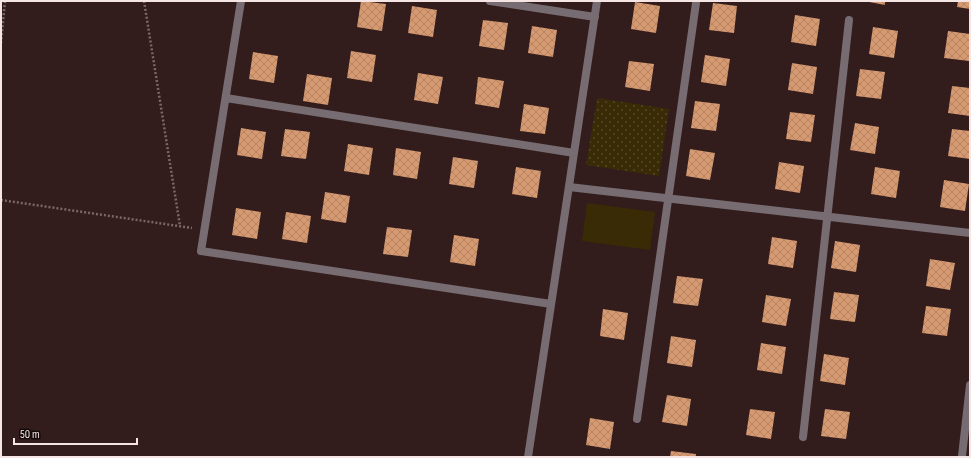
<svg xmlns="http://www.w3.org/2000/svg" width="971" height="458" font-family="'Sofia Sans Condensed',sans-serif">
<defs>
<pattern id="park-dots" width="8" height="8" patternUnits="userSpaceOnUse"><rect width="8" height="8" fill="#392b05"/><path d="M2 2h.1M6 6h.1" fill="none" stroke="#564a29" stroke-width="1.8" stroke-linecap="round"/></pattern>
<pattern id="building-cross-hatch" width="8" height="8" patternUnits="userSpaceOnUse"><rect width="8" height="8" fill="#d69970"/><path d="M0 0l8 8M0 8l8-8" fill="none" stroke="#b38465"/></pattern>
</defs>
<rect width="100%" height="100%" fill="#321c1c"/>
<path fill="#392b05" d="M 587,203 L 655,212 L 650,250 L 582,241 Z"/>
<path fill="url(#park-dots)" d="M 597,98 L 669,109 L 659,176 L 586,165 Z"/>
<path fill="url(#building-cross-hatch)" d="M 361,1 L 386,4 L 382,31 L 357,27 Z
M 864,1 L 885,1 L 885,5 Z
M 958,1 L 970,1 L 970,9 L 957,7 Z
M 635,2 L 660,6 L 656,33 L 631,29 Z
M 713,3 L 737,6 L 734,33 L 709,30 Z
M 412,6 L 437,10 L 433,37 L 408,33 Z
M 795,15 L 820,19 L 816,46 L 791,42 Z
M 483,20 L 508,23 L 504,50 L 479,46 Z
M 532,26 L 557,30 L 553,57 L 528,53 Z
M 873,27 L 898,31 L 894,58 L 869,54 Z
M 948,31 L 970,34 L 969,61 L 944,58 Z
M 351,51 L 376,55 L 372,82 L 347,78 Z
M 253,52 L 278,56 L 274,83 L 249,79 Z
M 705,55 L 730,59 L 726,86 L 701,82 Z
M 629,61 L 654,64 L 650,91 L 625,87 Z
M 792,63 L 817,67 L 813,94 L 788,90 Z
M 860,69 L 885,72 L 881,99 L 856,96 Z
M 418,73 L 443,77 L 438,104 L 414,100 Z
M 307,74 L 332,78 L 328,105 L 303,101 Z
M 478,77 L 504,81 L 499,108 L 475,104 Z
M 952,86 L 970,88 L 970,116 L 948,113 Z
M 695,101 L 720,104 L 716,131 L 691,128 Z
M 524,104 L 549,108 L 545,134 L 520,131 Z
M 790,112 L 815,115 L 811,142 L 786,139 Z
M 855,123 L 879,127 L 875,154 L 850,150 Z
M 241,128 L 266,132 L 262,159 L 237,155 Z
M 285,129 L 310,132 L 306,159 L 281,156 Z
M 952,129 L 970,131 L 970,159 L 948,156 Z
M 348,144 L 373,148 L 369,175 L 344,171 Z
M 396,148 L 421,152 L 417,179 L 393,175 Z
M 690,149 L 715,153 L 710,180 L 686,176 Z
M 453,157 L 478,161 L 474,188 L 449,184 Z
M 779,162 L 804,166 L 800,193 L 775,189 Z
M 516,167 L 541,171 L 537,198 L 512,194 Z
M 875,167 L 900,171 L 896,198 L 871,194 Z
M 944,180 L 969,184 L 965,211 L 940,207 Z
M 325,192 L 350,196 L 346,223 L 321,219 Z
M 236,208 L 261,212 L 257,239 L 232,235 Z
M 286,212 L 311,216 L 307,243 L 282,239 Z
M 387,227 L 412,230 L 408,257 L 383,254 Z
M 454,235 L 479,239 L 475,266 L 450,262 Z
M 772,237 L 797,241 L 793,268 L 768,264 Z
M 835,241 L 860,245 L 856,272 L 831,268 Z
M 930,259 L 955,263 L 950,290 L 926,286 Z
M 677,276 L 703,279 L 698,306 L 673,303 Z
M 834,292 L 859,295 L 855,322 L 830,319 Z
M 766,295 L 791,299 L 786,326 L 762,322 Z
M 926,306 L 951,309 L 947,336 L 922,333 Z
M 603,309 L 628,313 L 624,340 L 600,336 Z
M 671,336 L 696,340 L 692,367 L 667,363 Z
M 761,343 L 786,347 L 782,374 L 757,370 Z
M 824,354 L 849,358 L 845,385 L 820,381 Z
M 667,395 L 691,399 L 687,426 L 662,422 Z
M 750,409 L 775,412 L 771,439 L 746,435 Z
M 825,409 L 850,412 L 846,439 L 821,436 Z
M 590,418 L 614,422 L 610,449 L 586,445 Z
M 671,451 L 696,454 L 696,457 L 670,457 Z"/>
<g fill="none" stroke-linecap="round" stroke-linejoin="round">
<path stroke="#7c6868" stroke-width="2.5" stroke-dasharray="2 2" stroke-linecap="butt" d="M 144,1 L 180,226
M 1,43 L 5,1
M 1,200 L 192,228"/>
<path stroke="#766c71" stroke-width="8" d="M 241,1 L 201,251 L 551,304
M 490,1 L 595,17
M 226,98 L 574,153
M 569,187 L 970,233
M 637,419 L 696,3
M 803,437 L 849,20
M 962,456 L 970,385
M 528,457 L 597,1"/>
</g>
<rect width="971" height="458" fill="none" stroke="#f5e5e4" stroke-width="4"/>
<path d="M14 438v6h123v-6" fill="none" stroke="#f5e5e4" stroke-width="2"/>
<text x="20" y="438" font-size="12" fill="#f5e5e4" stroke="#130909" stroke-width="3" paint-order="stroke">50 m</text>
</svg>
